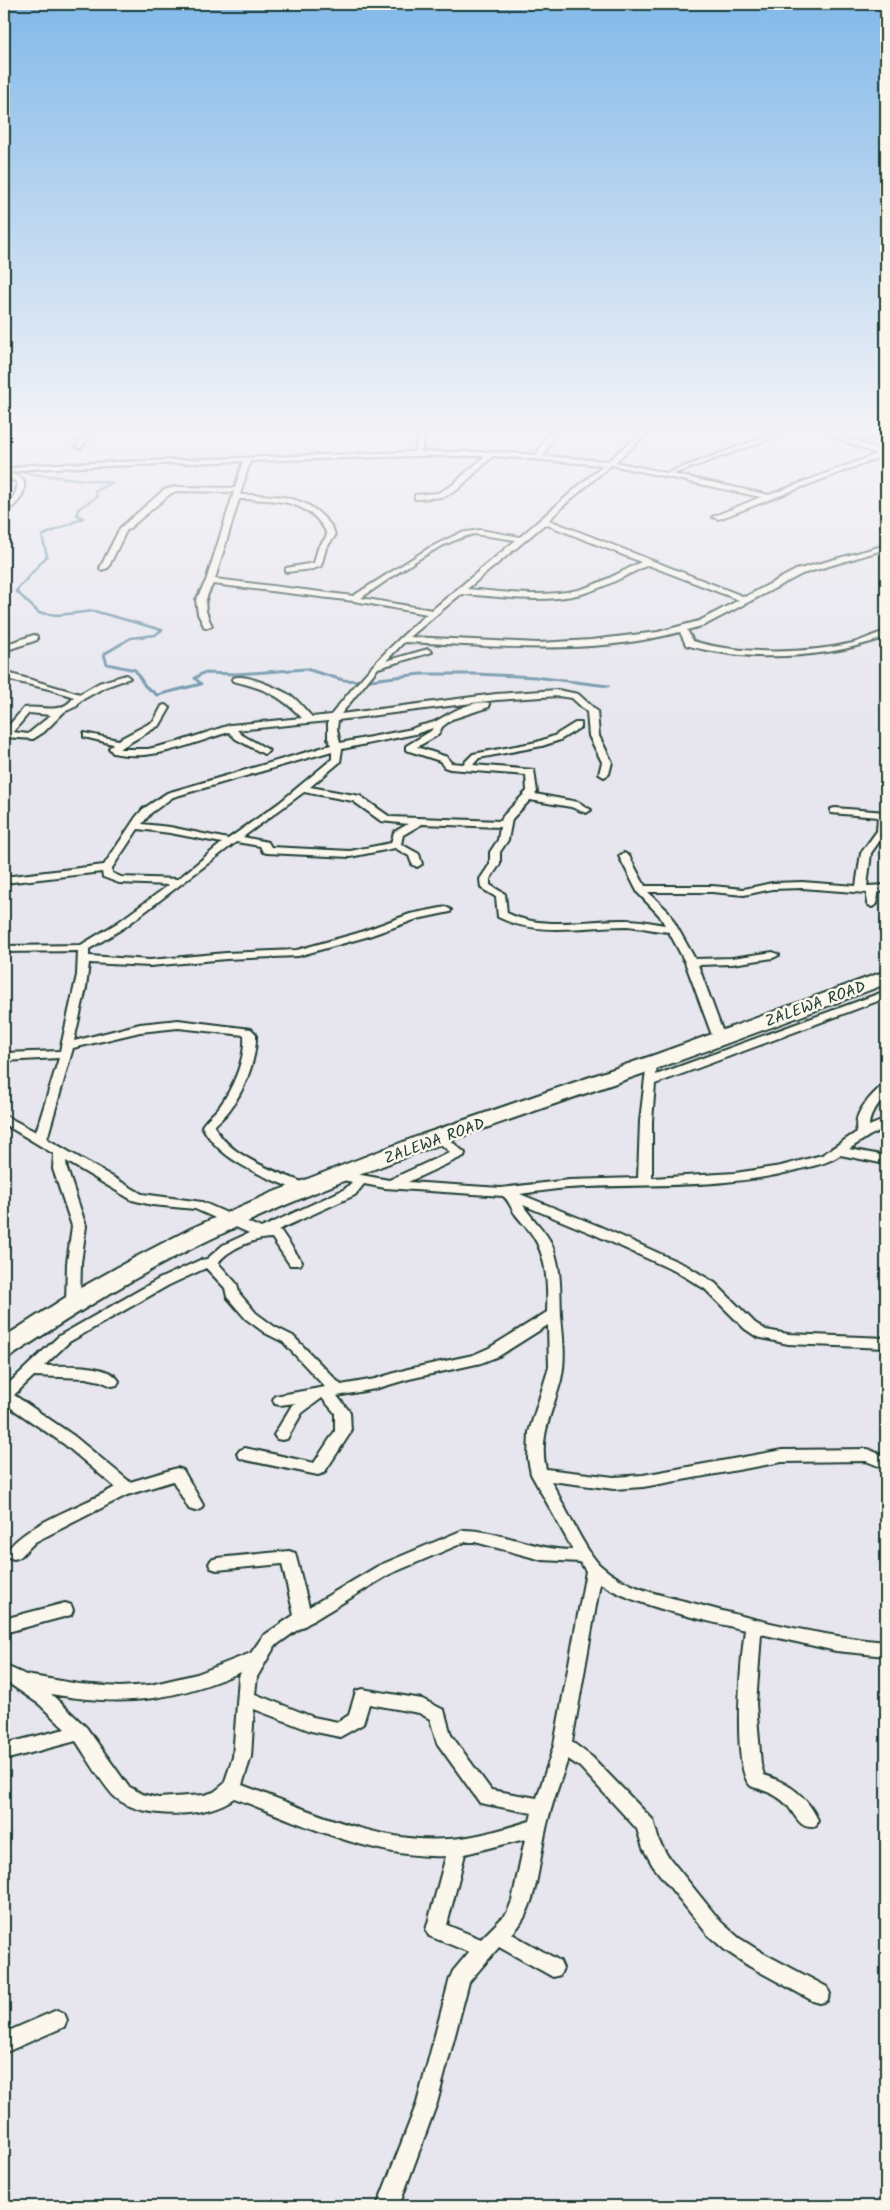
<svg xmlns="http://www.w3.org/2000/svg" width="890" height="2210" font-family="Kalam,sans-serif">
<rect width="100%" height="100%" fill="#e7e5ed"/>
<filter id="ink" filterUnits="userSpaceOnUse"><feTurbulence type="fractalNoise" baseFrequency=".02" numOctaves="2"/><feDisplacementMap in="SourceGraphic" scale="10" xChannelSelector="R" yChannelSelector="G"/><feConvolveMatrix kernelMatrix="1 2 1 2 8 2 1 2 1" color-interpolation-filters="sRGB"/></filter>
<g filter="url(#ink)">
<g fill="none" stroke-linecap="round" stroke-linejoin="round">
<path stroke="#618ca1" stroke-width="2.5" d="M 4,468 L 31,474 L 112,483 L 95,491 L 97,497 L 78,509 L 77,515 L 83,518 L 42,536 L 47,556 L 16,591 L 39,613 L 58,615 L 94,611 L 162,630 L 155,635 L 131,638 L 119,645"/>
<path stroke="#618ca1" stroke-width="3" d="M 121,644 L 104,654 L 107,664 L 135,670 L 145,686 L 157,695 L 201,684 L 195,678 L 203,673 L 236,674 L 306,669 L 343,680 L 362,681 L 421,674 L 476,674 L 535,677 L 608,686"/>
<defs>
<path id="street" d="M 86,433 L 93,433 L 81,448 L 77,448 L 76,447 Z
M 420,433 L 426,433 L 421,452 L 497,452 L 536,455 L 549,433 L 556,433 L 543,456 L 608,461 L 641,433 L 648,433 L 615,462 L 667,473 L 776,433 L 786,433 L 673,474 L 769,495 L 877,454 L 824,433 C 834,433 843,440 852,440 C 862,440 872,433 884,433 L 858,442 L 886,453 L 886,457 L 883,456 L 719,519 L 712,517 L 761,497 L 611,465 L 562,507 L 549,520 L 745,597 L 796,570 L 886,545 L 886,549 L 802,574 L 705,625 L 687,630 L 693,641 C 739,655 806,654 853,643 C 864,640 875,634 886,631 L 886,637 C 825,659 749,663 686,645 L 680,632 C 590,656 495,646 404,642 L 386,661 L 428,649 L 432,652 L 378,668 L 341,714 L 496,694 L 558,690 L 578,694 L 597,711 L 599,736 L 612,762 L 609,774 L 604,777 L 599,774 L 602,762 L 589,736 L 587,712 L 572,698 L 558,696 L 496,700 L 338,720 L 337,729 L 340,743 L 412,729 C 420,724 431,725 438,720 C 452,712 472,700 489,703 L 489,707 L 452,719 L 442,727 L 438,735 L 417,747 L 447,757 L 451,763 L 463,764 L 473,754 L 537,742 L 554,736 L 575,723 L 581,723 L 581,727 L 560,740 L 542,746 L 479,758 L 473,765 L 534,770 L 537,792 L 535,794 L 578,802 L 591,810 L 586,813 L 571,807 L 530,800 L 512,819 L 508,840 L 500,852 L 500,864 L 490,879 L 490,885 L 505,894 L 507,913 C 543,931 588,919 627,920 C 640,920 652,923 665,925 L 659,915 L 638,893 L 619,856 L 624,853 L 629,856 L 645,886 L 712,886 L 744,889 L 772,883 L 802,882 L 856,886 L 861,853 L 877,831 L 878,817 L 831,813 L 831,809 L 835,808 L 886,812 L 886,832 L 871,853 L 867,886 L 886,885 L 886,891 L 878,892 L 877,904 L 872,907 L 867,904 L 867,893 L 802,888 L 772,889 L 744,895 L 712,892 L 648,892 L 668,911 L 695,959 L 732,958 L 773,952 L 779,955 L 773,958 L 732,964 L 698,965 L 725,1038 L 719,1042 L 713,1038 L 685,962 L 669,932 C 655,931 641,927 627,926 C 584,926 538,937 498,917 L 496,897 L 481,888 L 480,879 L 490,864 L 490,852 L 498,840 L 500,827 L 422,824 L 403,835 L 401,844 L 419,854 L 422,864 L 417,867 L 412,864 L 409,856 L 395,848 L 350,857 L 267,853 L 263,852 L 260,846 L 236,842 L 125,927 L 89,949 L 89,956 L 150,960 L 226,953 L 297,950 L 358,933 L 410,914 L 446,907 L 451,910 L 450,912 L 417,919 L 366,937 L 298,956 L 226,959 L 150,966 L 89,963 L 86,988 L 74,1041 L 140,1024 L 178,1020 L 251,1029 L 256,1034 C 257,1059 244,1092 228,1112 C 224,1117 219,1121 214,1126 C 231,1159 277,1171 309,1185 L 311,1188 L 304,1192 L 299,1191 C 264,1176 220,1162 202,1126 C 207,1118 215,1113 220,1106 C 233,1088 246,1057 244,1035 L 178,1028 L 140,1032 L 73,1048 L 47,1139 L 142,1194 L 202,1202 L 261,1228 L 345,1189 L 352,1182 L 334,1178 L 332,1175 L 334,1172 L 339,1171 L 389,1180 L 450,1152 L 432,1137 L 438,1133 L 443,1134 L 465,1153 L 464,1156 L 408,1182 L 501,1188 L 569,1180 L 638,1178 L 640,1121 L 647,1061 L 655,1061 L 657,1064 L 656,1075 L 886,991 L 886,998 L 655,1084 L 652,1121 L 652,1178 L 735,1173 L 781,1166 L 822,1155 L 857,1132 C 852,1113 870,1098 882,1085 L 886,1084 C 887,1102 870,1107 869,1126 L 886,1119 L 886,1128 L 869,1136 L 849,1149 L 886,1156 L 886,1164 L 840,1155 C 827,1164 812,1166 797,1170 C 722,1190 645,1183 569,1188 C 553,1189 536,1192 520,1194 L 601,1227 L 687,1266 L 715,1283 L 755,1323 L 766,1330 L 788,1334 L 886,1338 L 886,1348 L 788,1344 L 757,1337 L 745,1329 L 705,1289 L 677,1272 L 591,1233 L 523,1205 C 531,1218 543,1228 550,1241 C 562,1265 560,1290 561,1316 C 563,1338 566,1358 561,1380 C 553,1411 538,1437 546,1469 L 614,1477 L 643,1475 L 782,1450 L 868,1449 L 886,1457 L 886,1469 L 866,1461 L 782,1462 L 643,1487 L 614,1489 L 551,1481 C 562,1501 586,1553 601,1566 C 628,1590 666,1596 700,1605 C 762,1622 821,1636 886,1642 L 886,1656 L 836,1651 L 761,1634 L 756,1704 L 761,1765 L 764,1775 C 789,1783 807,1796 818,1820 L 816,1826 C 801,1831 796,1816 788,1806 C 781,1798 772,1793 762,1790 C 759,1788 754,1788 751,1786 C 731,1770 741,1656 745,1630 C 702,1619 636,1607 600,1583 L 572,1742 L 592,1757 L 653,1820 L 659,1841 L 667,1855 L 721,1922 L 739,1938 L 763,1953 L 827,1987 L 830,1994 L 827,2001 L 820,2003 L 813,2001 L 749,1966 L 725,1950 L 708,1935 L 653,1866 L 643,1848 L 637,1829 L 580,1767 L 568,1759 C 560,1782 551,1805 546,1829 C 538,1864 538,1908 512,1934 L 560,1961 L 563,1968 L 560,1975 L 553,1977 L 499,1947 L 469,1982 L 437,2103 L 399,2206 L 377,2206 L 417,2103 L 450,1978 L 453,1971 L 469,1952 L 429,1936 L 426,1930 L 446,1856 C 373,1859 301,1823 234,1798 C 208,1818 143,1820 116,1798 C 105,1789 85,1754 76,1741 L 4,1760 L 4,1744 L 65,1729 L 39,1704 L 4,1680 L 4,1665 L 26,1675 L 79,1684 L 120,1687 L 150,1685 L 197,1674 L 251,1653 L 263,1636 L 294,1615 L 282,1564 L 217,1570 L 211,1568 L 209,1564 L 211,1560 L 217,1558 L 289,1551 L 295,1553 L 309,1607 L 378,1566 L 463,1530 C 499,1530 534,1550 573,1550 L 531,1474 L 528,1459 L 529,1432 L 549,1367 L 548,1325 L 499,1356 L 481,1363 L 409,1379 L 375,1389 L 337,1396 L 350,1412 L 351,1432 L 324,1473 L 318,1475 L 245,1460 L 240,1458 L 237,1454 L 240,1450 L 245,1448 L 314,1463 L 335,1431 L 335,1413 L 322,1398 L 302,1413 L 287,1439 L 282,1440 L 277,1439 L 274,1435 L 292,1405 L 295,1403 L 280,1405 L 275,1404 L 273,1400 L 275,1396 L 325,1387 L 283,1342 L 265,1333 L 246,1319 L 227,1297 L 225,1288 L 206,1268 L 169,1285 L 69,1342 L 44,1366 C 63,1366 109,1363 119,1381 L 117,1385 L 112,1386 L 100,1381 L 86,1378 L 34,1376 L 14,1395 L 74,1436 L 130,1482 L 177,1468 L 183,1470 L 203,1505 L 201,1509 L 195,1511 L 189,1509 L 173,1481 L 127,1495 L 35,1542 L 20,1557 L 14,1559 L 8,1557 L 6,1553 C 22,1524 87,1505 115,1487 L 64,1444 L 4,1403 L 4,1388 L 59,1336 L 159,1279 L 200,1260 L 207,1259 L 223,1245 L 249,1233 L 195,1209 L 152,1205 L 132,1200 L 66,1161 L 67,1169 L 86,1226 L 81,1263 L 80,1303 L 78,1306 L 68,1306 L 66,1303 L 67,1263 L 72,1226 L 53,1169 L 54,1154 L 4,1124 L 4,1115 L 36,1132 L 59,1058 L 4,1061 L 4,1053 L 60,1051 L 77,975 L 78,951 L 4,952 L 4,946 L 81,945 L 117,923 L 169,885 L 119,883 L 103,877 L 102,872 L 4,883 L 4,877 L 104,865 L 136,817 L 143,809 L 167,793 L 331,745 L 328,738 L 328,721 L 237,730 L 242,735 L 267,749 L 269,751 L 264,754 L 236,739 L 229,732 C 192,743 152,762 113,753 L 109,748 L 113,744 L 84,737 L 84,733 L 118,740 L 154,721 L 162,706 L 165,705 L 170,708 L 160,725 L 119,749 L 148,749 L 178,742 L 230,725 L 302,718 C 280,695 263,688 233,681 L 232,679 C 242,671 282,690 293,697 C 300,703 306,711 312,717 L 331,715 C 360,678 390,645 427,614 L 354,601 L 213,584 C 203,602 203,607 212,626 L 205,628 L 198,614 L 196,600 L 206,581 L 234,492 L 176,491 L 170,494 L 126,531 L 108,568 L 101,570 L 100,568 L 120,528 L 164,490 L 175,487 L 235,488 L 243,461 L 29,469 L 10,473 L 23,479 C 28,493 16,507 4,512 L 4,507 C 12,500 18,493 17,482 L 4,476 L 4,470 L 29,465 L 414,452 ZM 417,456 L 485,456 L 451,486 L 438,493 L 415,495 L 415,499 L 418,499 L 443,497 L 457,490 L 493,456 L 603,465 L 520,537 L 480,530 L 460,533 L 429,548 L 353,596 L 215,579 L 239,499 C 267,500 296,498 317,519 C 322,525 326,529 327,536 L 318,548 L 314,563 L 286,568 L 286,572 L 313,569 L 321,566 L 326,548 L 335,536 C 334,528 328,522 322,516 C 301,494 269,495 240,495 L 250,461 ZM 545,524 L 641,562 C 621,572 600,584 578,590 C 542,598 503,592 467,589 ZM 474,534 L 516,540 L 432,610 L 361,598 C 396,575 433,544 474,534 ZM 648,565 L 739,600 L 699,621 L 658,632 L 591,640 L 538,643 L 410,637 L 461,594 C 500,596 542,604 581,594 C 605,588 626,575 648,565 ZM 433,728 L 431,731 L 406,746 L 406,750 L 440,761 L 444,767 L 450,769 L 526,775 L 527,791 L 503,816 L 501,821 L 390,817 L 360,796 L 310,787 L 340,762 L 342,749 L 415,734 ZM 332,751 L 332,759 L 279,803 L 228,839 L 170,827 L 142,824 L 151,813 L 173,797 ZM 304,792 L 353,801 L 381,821 L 408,824 L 394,832 L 391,843 L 350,851 L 271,847 L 268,842 L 243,837 ZM 138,829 L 170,833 L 222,843 L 178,879 L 121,877 L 112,873 L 112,868 ZM 364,1184 L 385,1188 L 503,1196 C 509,1200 511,1209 516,1215 C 521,1222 528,1228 533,1236 C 547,1258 548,1286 547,1312 L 489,1348 L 473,1355 L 408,1369 L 375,1379 L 341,1385 L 293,1336 L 275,1327 L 256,1313 L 239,1293 L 237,1284 L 218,1263 C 228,1249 255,1238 272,1238 L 290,1265 L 300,1265 L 302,1262 L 281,1231 L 278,1230 L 355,1195 ZM 465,1542 L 475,1542 L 542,1560 L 580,1562 L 586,1571 L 554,1745 L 537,1798 L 491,1790 L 451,1735 L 444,1710 L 422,1699 L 362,1689 L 356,1691 L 349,1715 L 338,1722 L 313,1717 L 255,1694 L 257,1677 L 275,1646 L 296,1631 L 390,1574 ZM 241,1672 L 239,1677 L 233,1757 L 224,1784 L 214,1792 L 204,1795 L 158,1798 L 142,1794 L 128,1786 L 86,1727 L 51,1694 C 124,1707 173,1701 241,1672 ZM 369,1704 L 419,1713 L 430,1719 L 437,1743 L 480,1803 L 532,1813 L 530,1821 C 503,1829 475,1838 448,1839 C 377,1844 307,1809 242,1785 L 251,1757 L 254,1709 L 311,1731 L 340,1737 L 363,1724 ZM 525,1839 L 512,1901 L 507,1913 L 481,1939 L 447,1925 L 465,1854 Z
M 34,635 L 37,636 L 37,640 L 4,651 L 4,645 Z
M 4,672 L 80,694 L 99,683 L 126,675 L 130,678 L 105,687 L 80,701 L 77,706 L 64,712 L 44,732 L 33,739 L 4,737 L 4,731 L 24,708 C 42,705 61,716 74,697 L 49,689 L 5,679 ZM 29,713 L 51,715 L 28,734 L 13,732 Z
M 65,1603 L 71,1605 L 73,1610 L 71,1615 L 4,1633 L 4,1619 Z
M 57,2010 L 64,2013 L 67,2020 L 64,2027 L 4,2053 L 4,2033 Z"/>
<path id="highway" d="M 886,971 L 886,984 C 804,1015 722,1046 639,1075 C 495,1125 349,1172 211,1239 C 142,1272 77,1312 13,1355 L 4,1358 L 4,1337 L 77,1290 L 134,1258 L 192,1228 L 271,1193 L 421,1135 L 657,1054 Z"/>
</defs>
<use href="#street" stroke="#1f3d34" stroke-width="4"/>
<use href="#highway" stroke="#1f3d34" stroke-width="4"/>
<use href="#street" fill="#fbf7ec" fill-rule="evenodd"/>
<use href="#highway" fill="#fbf7ec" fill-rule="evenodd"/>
</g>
</g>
<linearGradient id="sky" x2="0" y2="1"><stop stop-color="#83b9e9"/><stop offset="0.58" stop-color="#f4f3f7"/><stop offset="1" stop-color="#f4f3f7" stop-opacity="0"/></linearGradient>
<rect width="890" height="743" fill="url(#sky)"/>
<g text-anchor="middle" stroke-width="5" stroke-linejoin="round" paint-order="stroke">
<g font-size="16" fill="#1f3d34" stroke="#fbf7ec">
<text transform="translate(815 1003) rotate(-20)" y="6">ZALEWA ROAD</text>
<text transform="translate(434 1140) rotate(-20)" y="6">ZALEWA ROAD</text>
</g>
</g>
<rect width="890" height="2210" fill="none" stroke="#fbf7ec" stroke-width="20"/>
<rect x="10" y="10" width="870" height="2190" fill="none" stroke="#1f3d34" stroke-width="2" filter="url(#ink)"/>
</svg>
